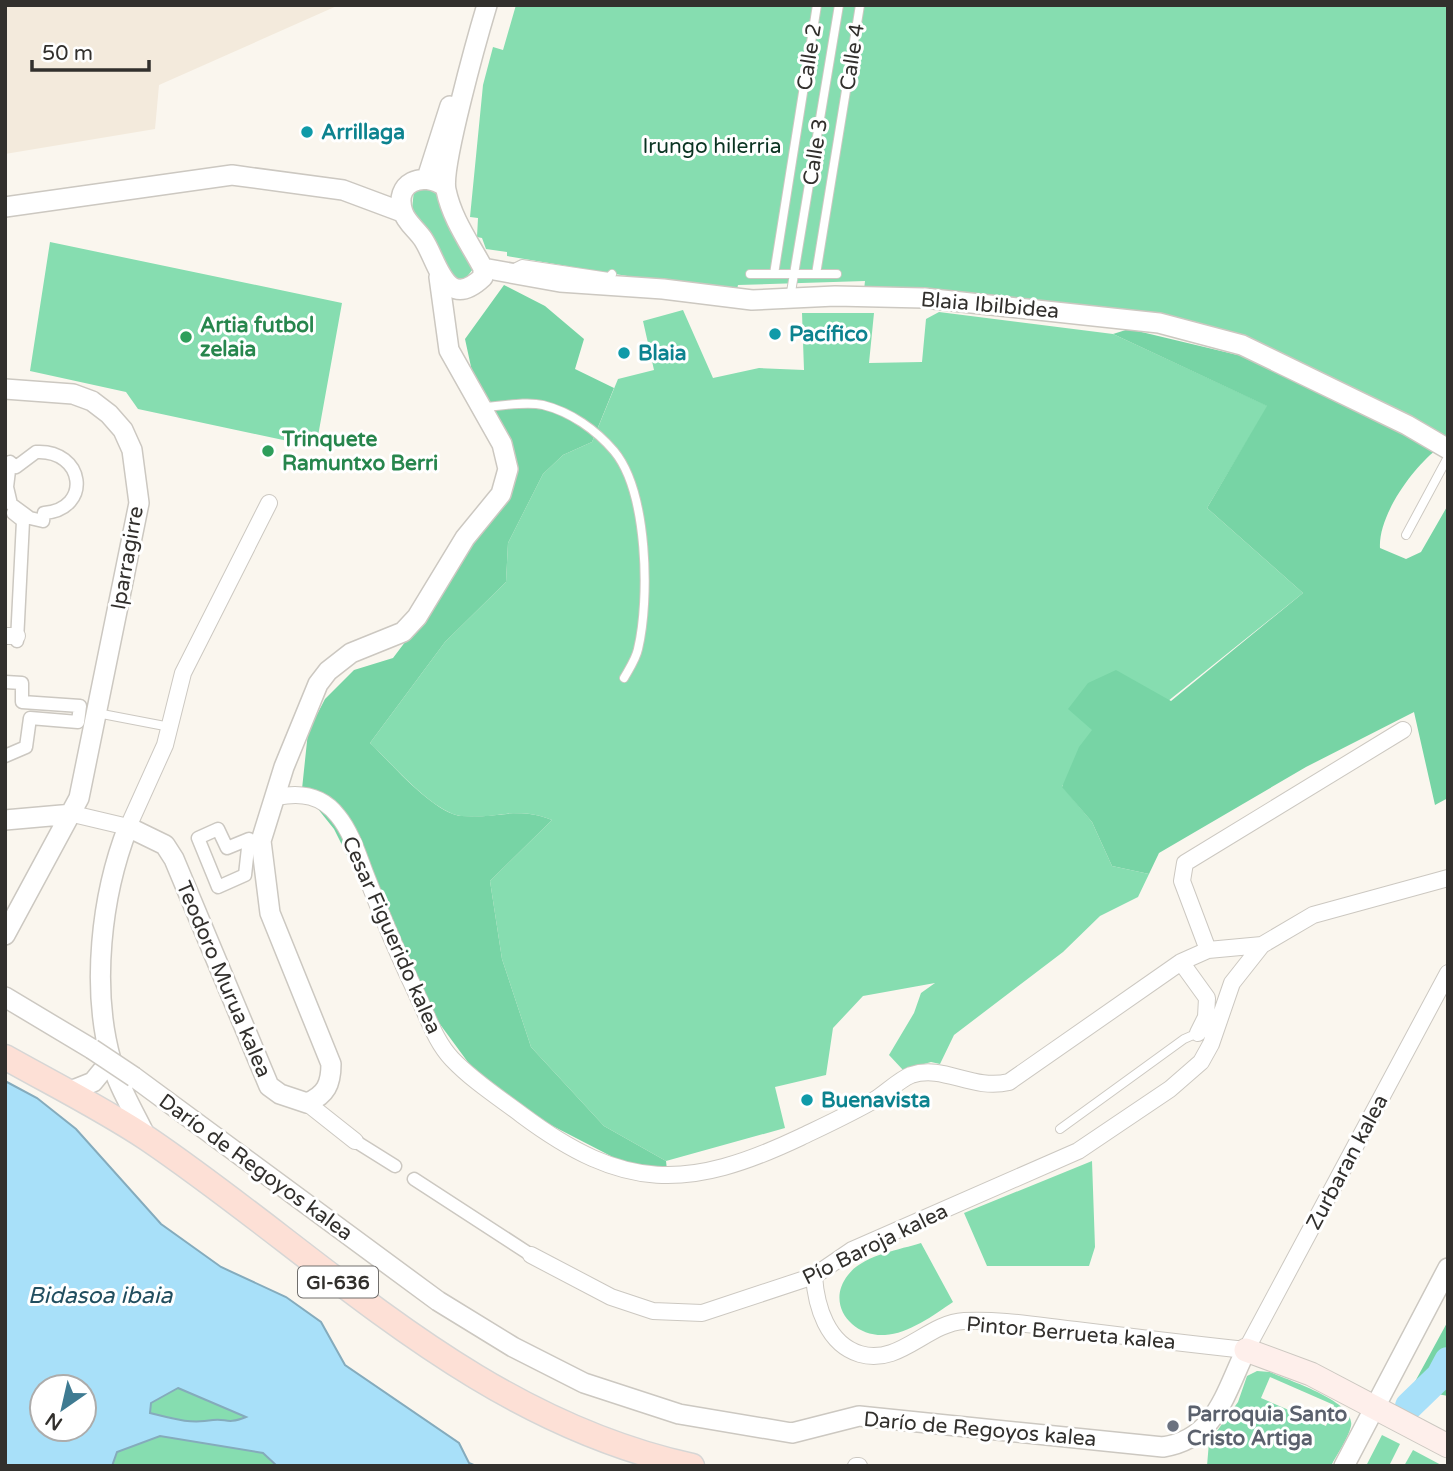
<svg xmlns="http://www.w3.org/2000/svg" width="1453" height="1471" font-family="'Varela Round',sans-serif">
<rect width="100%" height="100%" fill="#faf6ee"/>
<path fill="#f3eadc" d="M 5,5 L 339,5 L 159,85 L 155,129 L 5,154 Z"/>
<path fill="#86ddb0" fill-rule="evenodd" d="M 516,5 L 1448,5 L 1448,458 L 1242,345 L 864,290 L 865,281 L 738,285 L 736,294 L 507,256 L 507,252 L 486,249 L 482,238 L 477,237 L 478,218 L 470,217 L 483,85 L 493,47 L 503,50 Z
M 426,185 L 438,194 L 450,231 L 467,253 L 473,269 L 466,278 L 457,279 L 448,271 L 432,235 L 412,209 L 414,190 Z
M 50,242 L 342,303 L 316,447 L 138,409 L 126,392 L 30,371 Z
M 683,310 L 713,378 L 759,368 L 804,370 L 802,313 L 874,313 L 869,363 L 922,362 L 926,319 L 939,312 L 1113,334 L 1268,406 L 1207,508 L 1303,593 L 1062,786 L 1092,822 L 1112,866 L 1149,874 L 1138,897 L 1100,916 L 1063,952 L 954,1035 L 940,1064 L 931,1062 L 903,1070 L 889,1055 L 914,1013 L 921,993 L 935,983 L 863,996 L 833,1028 L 826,1075 L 775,1087 L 785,1128 L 666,1161 L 604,1126 L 531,1047 L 502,959 L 490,881 L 552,820 C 515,805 497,820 461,816 C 434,813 391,763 370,743 L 445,642 L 506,582 L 508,543 L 543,474 L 563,455 L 592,442 L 618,379 L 654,370 L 643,321 Z
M 1092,1161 L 1095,1247 L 1089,1266 L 987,1266 L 964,1213 Z
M 921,1243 L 953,1302 C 934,1315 908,1334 885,1335 C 852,1337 825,1304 848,1275 C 863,1255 899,1250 921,1243 Z
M 1257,1371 L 1270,1372 C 1289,1381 1356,1401 1351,1426 C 1348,1439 1337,1454 1331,1466 L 1207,1466 L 1209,1442 L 1238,1402 L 1247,1376 ZM 1270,1377 L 1334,1405 L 1326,1426 L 1261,1398 Z
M 178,1388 L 247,1417 L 229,1423 L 215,1419 L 198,1425 L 150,1413 L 151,1403 Z
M 1382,1435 L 1400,1444 L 1389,1466 L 1366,1466 Z
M 160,1436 L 264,1453 L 277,1466 L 112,1466 L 116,1452 Z
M 1413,1450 L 1443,1466 L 1404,1466 Z"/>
<path fill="#77d4a5" d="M 504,285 L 545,306 L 584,339 L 575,369 L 614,388 L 592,442 L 563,455 L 543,474 L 508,543 L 506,582 L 445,642 L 370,743 C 391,763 434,814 462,816 C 496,819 517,806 552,820 L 490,881 L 502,959 L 531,1047 L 604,1126 L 666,1161 L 667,1170 L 634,1168 L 545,1122 L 473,1069 L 414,989 L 334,829 L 302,789 L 308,732 L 325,699 L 354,670 L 393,658 L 427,613 L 510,482 L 479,404 L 465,339 Z
M 1129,329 L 1246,357 L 1436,450 C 1412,469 1378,516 1380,548 L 1406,559 L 1421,552 L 1448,505 L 1448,798 L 1435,805 L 1414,712 L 1306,767 L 1159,853 L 1149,874 L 1112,866 L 1092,822 L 1062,787 L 1079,747 L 1092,730 L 1068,709 L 1088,683 L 1116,670 L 1171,701 L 1303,593 L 1207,508 L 1267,406 L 1113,334 Z
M 1448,1321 L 1448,1396 L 1411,1389 Z"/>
<path fill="#a8e0f9" stroke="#85abbc" stroke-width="2" fill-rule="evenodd" d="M 5,1081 L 37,1098 L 76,1129 L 161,1224 L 221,1267 L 286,1297 L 321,1322 L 345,1365 L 459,1443 L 469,1463 L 476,1466 L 277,1466 L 263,1453 L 160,1436 L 117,1452 L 112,1466 L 5,1466 ZM 42,1387 L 84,1387 L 84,1429 L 42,1429 ZM 178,1388 L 246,1417 C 226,1425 227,1418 213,1420 C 189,1424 174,1419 150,1413 L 151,1403 Z"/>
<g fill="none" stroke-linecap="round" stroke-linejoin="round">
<path stroke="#a8e0f9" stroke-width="28" d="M 1409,1406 L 1440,1376 L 1448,1361"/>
<defs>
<path id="service" d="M 512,269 L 522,264 L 609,277 L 612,274
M 750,274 L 837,274
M 774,274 L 817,5
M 816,274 L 860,5
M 790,298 L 839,5
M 485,407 C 502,406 526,401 543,405 C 571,412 596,430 614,451 C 648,492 650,599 638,649 C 636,659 629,669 624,678
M 1406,535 L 1448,457
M 97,713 L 170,727
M 1060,1129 L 1184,1039 L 1198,1033"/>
<path id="pedestrian" d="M 36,452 C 84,449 93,509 44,513 L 43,521 L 30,518 L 11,504 L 7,487 L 10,462 L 16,467 Z
M 13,513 L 23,521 L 17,641
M 5,682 L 22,683 L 22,702 L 80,706 L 78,722 L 30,718 L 26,747 L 5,756
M 218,829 L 227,848 L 249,839 L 245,875 L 218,887 L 198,838 Z
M 355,1141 L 395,1166
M 414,1179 L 531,1255"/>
<path id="minor" d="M 5,636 L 17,636
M 277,797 C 301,792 322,795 338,816 C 352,833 359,858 367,878 C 383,919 400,959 419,999 C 429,1020 436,1042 452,1059 C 473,1081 498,1097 522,1115 C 624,1191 687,1191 801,1137 C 826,1125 852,1113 876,1099 C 887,1092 899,1080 911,1075 C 944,1064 972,1091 1009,1082 L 1181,962 L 1208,950 L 1262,945 L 1313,915 L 1448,878
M 73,814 L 128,827 L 165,745 L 183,673 L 269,503
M 1208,950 L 1182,881 L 1185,863 L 1403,730
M 1181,962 L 1207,998 L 1206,1017 L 1198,1033
M 307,1103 L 355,1141
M 531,1255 L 611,1297 L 653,1311 L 702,1313 L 814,1276 L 852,1250 L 1078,1151 L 1170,1089 L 1201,1062 L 1211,1044 L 1232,983 L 1262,945
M 814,1276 C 816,1306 827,1344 860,1354 C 899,1366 927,1323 964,1321 C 1001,1319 1039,1326 1076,1330 C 1132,1337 1189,1344 1246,1350 L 1448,973
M 856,1466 L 859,1466"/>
<path id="tertiary" d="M 427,178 L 450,106
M 445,187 C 423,170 393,183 403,212 C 406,222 417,230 423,239 C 438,261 445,313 483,277 L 483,268 C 469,242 452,219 446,190 C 441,166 478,35 487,5
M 5,207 L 232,175 L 343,190 L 402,212
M 483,268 L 560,282 L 663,289 L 752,300 L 835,296 L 924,298 L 1159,323 L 1242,345 L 1407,425 L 1448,449
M 5,389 L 73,394 L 92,401 L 109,414 L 123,430 L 132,450 L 139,503 L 79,798 L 5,935
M 5,820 L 73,814
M 5,997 L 92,1049
M 134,1077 L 438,1301 L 513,1347 L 584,1383 L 679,1414 L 792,1433 L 859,1416 L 1163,1447 C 1216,1439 1225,1393 1246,1350
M 68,1092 L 93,1082 L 111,1060
M 147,1139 C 135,1113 118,1087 111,1060 C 91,988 101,896 128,827 L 165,845 L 174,859 L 269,1086 L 280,1094 L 307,1103 C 326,1095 331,1084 331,1064 L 270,913 L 261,841 L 284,767 L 318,684 L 328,671 L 351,653 L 403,632 L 417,617 L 465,538 L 501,494 L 508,469 L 502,444 L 449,350 L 439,277
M 1344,1466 L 1448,1268"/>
<path id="secondary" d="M 1246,1350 L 1311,1374 L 1448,1446"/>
<path id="primary" d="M 5,1057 C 53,1084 103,1109 148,1139 C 326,1260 473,1418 692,1466"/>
</defs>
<use href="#service" stroke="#ccc8c1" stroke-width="10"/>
<use href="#pedestrian" stroke="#ccc8c1" stroke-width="15"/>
<use href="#minor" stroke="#ccc8c1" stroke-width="18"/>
<use href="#tertiary" stroke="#ccc8c1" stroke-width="22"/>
<use href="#secondary" stroke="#ccc8c1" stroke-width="25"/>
<use href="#primary" stroke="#d6d6d5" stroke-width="27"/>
<use href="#service" stroke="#fff" stroke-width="8"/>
<use href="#pedestrian" stroke="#fff" stroke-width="12"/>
<use href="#minor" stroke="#fff" stroke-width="16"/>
<use href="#tertiary" stroke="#fff" stroke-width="19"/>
<use href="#secondary" stroke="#feefeb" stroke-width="23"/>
<use href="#primary" stroke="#fde0d6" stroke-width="24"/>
<defs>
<path id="tertiary-bridge" d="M 92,1049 L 134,1077"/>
</defs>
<use href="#tertiary-bridge" stroke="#ccc8c1" stroke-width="22" stroke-linecap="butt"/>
<use href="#tertiary-bridge" stroke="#fff" stroke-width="19"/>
</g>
<g fill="#0f9aa8" stroke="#fff" stroke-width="2.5">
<circle cx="307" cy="132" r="7"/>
<circle cx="775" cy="334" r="7"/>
<circle cx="624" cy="353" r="7"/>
<circle cx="807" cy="1100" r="7"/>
</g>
<g fill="#2e9e5b" stroke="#fff" stroke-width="2.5">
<circle cx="186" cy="337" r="7"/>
<circle cx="268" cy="451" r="7"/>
</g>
<circle fill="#6b7280" stroke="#fff" stroke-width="2.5" cx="1173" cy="1426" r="7"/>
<g text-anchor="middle" stroke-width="6" stroke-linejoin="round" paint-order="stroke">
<rect fill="#fff" stroke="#706e6c" stroke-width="2" x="298" y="1266.5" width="80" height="31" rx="5"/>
<g font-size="19" font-weight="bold" fill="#32302d">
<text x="338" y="1289">GI-636</text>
</g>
<g font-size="21" fill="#32302d" stroke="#fff">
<text transform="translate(809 57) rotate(-81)" y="7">Calle 2</text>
<text transform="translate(852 57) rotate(-81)" y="7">Calle 4</text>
<text transform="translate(815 152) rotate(-81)" y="7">Calle 3</text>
<text transform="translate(990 305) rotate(5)" y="7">Blaia Ibilbidea</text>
<text transform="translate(127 558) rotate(-80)" y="7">Iparragirre</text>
<text transform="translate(392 935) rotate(66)" y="7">Cesar Figuerido kalea</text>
<text transform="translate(224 979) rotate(67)" y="7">Teodoro Murua kalea</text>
<text transform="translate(1347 1162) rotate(-62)" y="7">Zurbaran kalea</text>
<text transform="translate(256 1167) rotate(36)" y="7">Darío de Regoyos kalea</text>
<text transform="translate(875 1244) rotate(-26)" y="7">Pío Baroja kalea</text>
<text transform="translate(1071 1333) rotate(5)" y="7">Pintor Berrueta kalea</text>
<text transform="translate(980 1429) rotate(5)" y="7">Darío de Regoyos kalea</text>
</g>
<g font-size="21" font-weight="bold" fill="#0d838f" stroke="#fff" text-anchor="start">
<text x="321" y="139">Arrillaga</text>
<text x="789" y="341">Pacífico</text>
<text x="638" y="360">Blaia</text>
<text x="821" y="1107">Buenavista</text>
</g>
<g font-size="21" fill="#0a3422" stroke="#fff">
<text x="712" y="153">Irungo hilerria</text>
</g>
<g font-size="21" font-weight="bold" fill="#27864d" stroke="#fff" text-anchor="start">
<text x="200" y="332">Artia futbol<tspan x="200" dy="24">zelaia</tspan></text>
<text x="282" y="446">Trinquete<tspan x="282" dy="24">Ramuntxo Berri</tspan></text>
</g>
<g font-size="21" font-weight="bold" fill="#5b616d" stroke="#fff" text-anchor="start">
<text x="1187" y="1421">Parroquia Santo<tspan x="1187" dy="24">Cristo Artiga</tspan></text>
</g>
<g font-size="23" font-style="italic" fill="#214e5f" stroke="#fff">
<text x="100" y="1303">Bidasoa ibaia</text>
</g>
</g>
<rect width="1453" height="1471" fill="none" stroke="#32302d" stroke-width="14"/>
<g transform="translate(63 1408) rotate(214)"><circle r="33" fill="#ffffff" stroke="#adacab" stroke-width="2"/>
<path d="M0-5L12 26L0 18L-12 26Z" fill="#3f7b92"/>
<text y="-10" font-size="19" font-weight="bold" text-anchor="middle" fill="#32302d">N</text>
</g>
<path d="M32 60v10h117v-10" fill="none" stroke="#32302d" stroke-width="3.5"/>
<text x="42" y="60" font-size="21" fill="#32302d" stroke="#ffffff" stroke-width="5" paint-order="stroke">50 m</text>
</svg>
